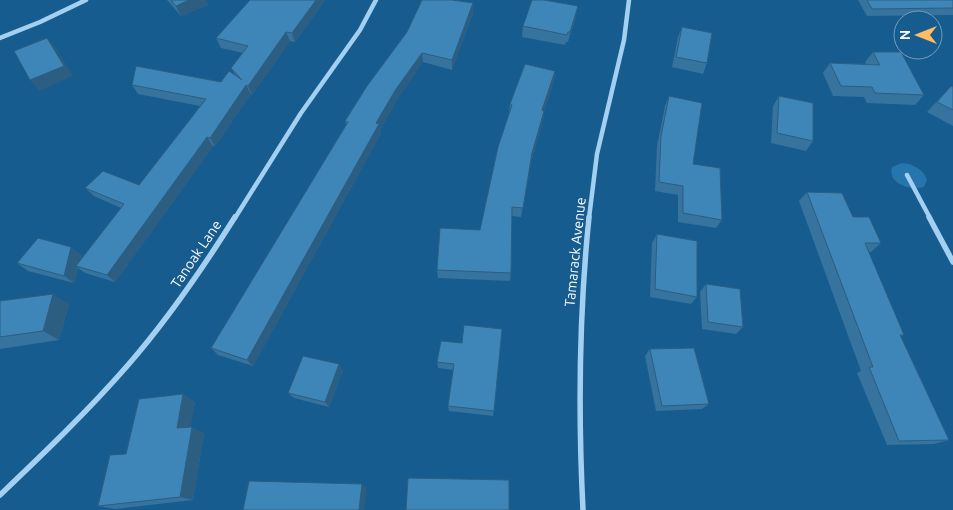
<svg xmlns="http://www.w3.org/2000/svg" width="953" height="510" font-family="Ubuntu,sans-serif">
<rect width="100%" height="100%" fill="#175c8f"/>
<path fill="#2675ac" d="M 902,163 C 913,164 923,169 927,180 L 924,187 C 911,191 887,184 892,167 Z"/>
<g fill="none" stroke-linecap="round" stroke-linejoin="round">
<path stroke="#a3d0f0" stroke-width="4.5" d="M 0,38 L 40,22 L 86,0
M 907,175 L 930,218
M 235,218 L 301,113 L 360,30 L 376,0
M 589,218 L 597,154 L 624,40 L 629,0"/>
<path stroke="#a3d0f0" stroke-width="5.5" d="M 929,217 L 953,262
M 0,495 C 44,453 88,411 128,365 C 168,319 203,268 235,217
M 583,510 C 578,412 579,315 589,217"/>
</g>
<path fill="#36739e" d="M 167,0 L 205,0 L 208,5 L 181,16 Z
M 250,0 L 325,0 L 295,42 L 290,41 L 252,95 L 251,94 L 215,146 L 213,146 L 115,282 L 85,273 L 78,268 L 74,283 L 28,271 L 17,263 L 82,255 L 80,260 L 121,208 L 94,196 L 85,188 L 139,185 L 200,106 L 138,94 L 132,85 L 221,82 L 235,75 L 231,68 L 243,53 L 221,48 L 216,38 Z
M 858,0 L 953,0 L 953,15 L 867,16 Z
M 473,13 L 452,70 L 423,62 L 397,99 L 380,130 L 381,133 L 253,366 L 218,355 L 211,348 L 346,125 L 345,121 L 407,32 Z
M 576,17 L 568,42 L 566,42 L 565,45 L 522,37 L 523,26 Z
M 682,27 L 707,63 L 703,74 L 672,67 L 678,37 Z
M 873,52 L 924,95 L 915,105 L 867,103 L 864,97 L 833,96 L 823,73 L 830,63 L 866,64 L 865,62 Z
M 555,71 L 554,81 L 544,111 L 543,120 L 531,163 L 521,217 L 512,216 L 511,273 L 510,281 L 438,278 L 437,270 L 480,230 L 509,112 L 510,104 Z
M 951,86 L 953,87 L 953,126 L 927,112 Z
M 669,96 L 693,164 L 722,220 L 716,228 L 678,222 L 678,195 L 655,191 L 657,146 L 665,106 Z
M 779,96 L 813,141 L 806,151 L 771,143 L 773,106 Z
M 807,192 L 853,217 L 881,243 L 871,252 L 868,252 L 904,335 L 901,336 L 949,440 L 934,444 L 887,445 L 857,373 L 861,371 L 799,201 Z
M 657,234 L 697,297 L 691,304 L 650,297 L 652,243 Z
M 706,284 L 743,327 L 736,334 L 702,329 L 700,292 Z
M 0,301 L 69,304 L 59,340 L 0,349 Z
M 502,329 L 493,416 L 449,411 L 448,406 L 453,370 L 438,368 L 437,362 L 462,343 Z
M 650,349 L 709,404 L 702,409 L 656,411 L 645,356 Z
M 343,370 L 329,407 L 294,398 L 288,393 Z
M 183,394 L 195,402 L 190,427 L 204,433 L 193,500 L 115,509 L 98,506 L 126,454 Z"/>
<path fill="#2c5e81" d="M 189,0 L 205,0 L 208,5 L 181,16 L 176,6 Z
M 316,0 L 325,0 L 295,42 L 292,33 Z
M 473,3 L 473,13 L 452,70 L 452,60 Z
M 578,6 L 576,17 L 568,42 L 570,32 Z
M 286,32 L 290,41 L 252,95 L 248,86 Z
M 47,38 L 56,48 L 73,76 L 39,91 L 30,80 Z
M 422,53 L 423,62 L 397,99 L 380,130 L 381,133 L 253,366 L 247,360 L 376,123 L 396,89 Z
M 555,71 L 554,81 L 544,111 L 543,120 L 531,163 L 521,217 L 532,153 L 542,110 Z
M 246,85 L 251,94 L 215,146 L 210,138 Z
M 207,137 L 213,146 L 115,282 L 107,275 Z
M 71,247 L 82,255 L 79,267 L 76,266 L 78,268 L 74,283 L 64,276 Z
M 53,294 L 69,304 L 59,340 L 43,331 Z
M 339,364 L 343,370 L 329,407 L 325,402 Z
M 183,394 L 195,402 L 189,435 L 177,428 Z
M 192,427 L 204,433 L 193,500 L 180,497 Z
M 362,484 L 367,488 L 364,510 L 359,510 Z"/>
<path fill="#3f86b8" stroke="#2c5e81" d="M 171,0 L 189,0 L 176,6 Z
M 250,0 L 316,0 L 292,33 L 286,32 L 248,86 L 246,85 L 210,138 L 207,137 L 107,275 L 76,266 L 124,204 L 85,188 L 103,171 L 139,185 L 206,99 L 132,85 L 136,66 L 221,82 L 229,71 L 242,80 L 231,68 L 248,46 L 216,38 Z
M 422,0 L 452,0 L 473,3 L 452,60 L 422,53 L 396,89 L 376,123 L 379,124 L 247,360 L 211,348 L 348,122 L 345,121 L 367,86 L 407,32 Z
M 532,0 L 544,0 L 578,6 L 570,32 L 568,32 L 567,35 L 523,26 Z
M 867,0 L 953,0 L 953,8 L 872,9 Z
M 682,27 L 712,33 L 707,63 L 676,57 Z
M 47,38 L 64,66 L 30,80 L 14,51 Z
M 873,52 L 901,52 L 924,95 L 875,93 L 872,87 L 841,86 L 830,63 L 880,65 Z
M 525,64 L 555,71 L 542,110 L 544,111 L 532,153 L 523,208 L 512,207 L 511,273 L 437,270 L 440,228 L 480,230 L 498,147 L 512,105 L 510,104 Z
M 951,86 L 953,87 L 953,110 L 937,102 Z
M 669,96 L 702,103 L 693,164 L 720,168 L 722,220 L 683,213 L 683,186 L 659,182 L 661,136 Z
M 779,96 L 813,103 L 813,141 L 777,133 Z
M 807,192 L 842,193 L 853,217 L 869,217 L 881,243 L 865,243 L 904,335 L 900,335 L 949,440 L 899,441 L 869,367 L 873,367 Z
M 657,234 L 697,241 L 697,297 L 655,289 Z
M 38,238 L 71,247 L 64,276 L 17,263 Z
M 706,284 L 740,289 L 743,327 L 708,322 Z
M 53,294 L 43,331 L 0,337 L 0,301 Z
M 464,325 L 502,329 L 494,411 L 448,406 L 454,364 L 437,362 L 441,341 L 462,343 Z
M 694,348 L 709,404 L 662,406 L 650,349 Z
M 303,356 L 339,364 L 325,402 L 288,393 Z
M 183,394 L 177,428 L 192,427 L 180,497 L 98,506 L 110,455 L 126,454 L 139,399 Z
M 408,478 L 509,480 L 509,510 L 406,510 Z
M 249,481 L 362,484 L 359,510 L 243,510 Z"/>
<g text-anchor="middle" stroke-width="4.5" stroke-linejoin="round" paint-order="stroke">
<g font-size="14" fill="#fff" stroke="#175c8f">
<text transform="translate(575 252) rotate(-84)" y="5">Tamarack Avenue</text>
<text transform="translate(196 254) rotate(-56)" y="5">Tanoak Lane</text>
</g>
</g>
<g transform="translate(918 35) rotate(270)"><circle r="24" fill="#175c8f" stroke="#749dbc"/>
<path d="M0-4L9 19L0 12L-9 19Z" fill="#ffbc62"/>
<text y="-8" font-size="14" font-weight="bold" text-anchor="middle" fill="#ffffff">N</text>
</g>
</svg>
